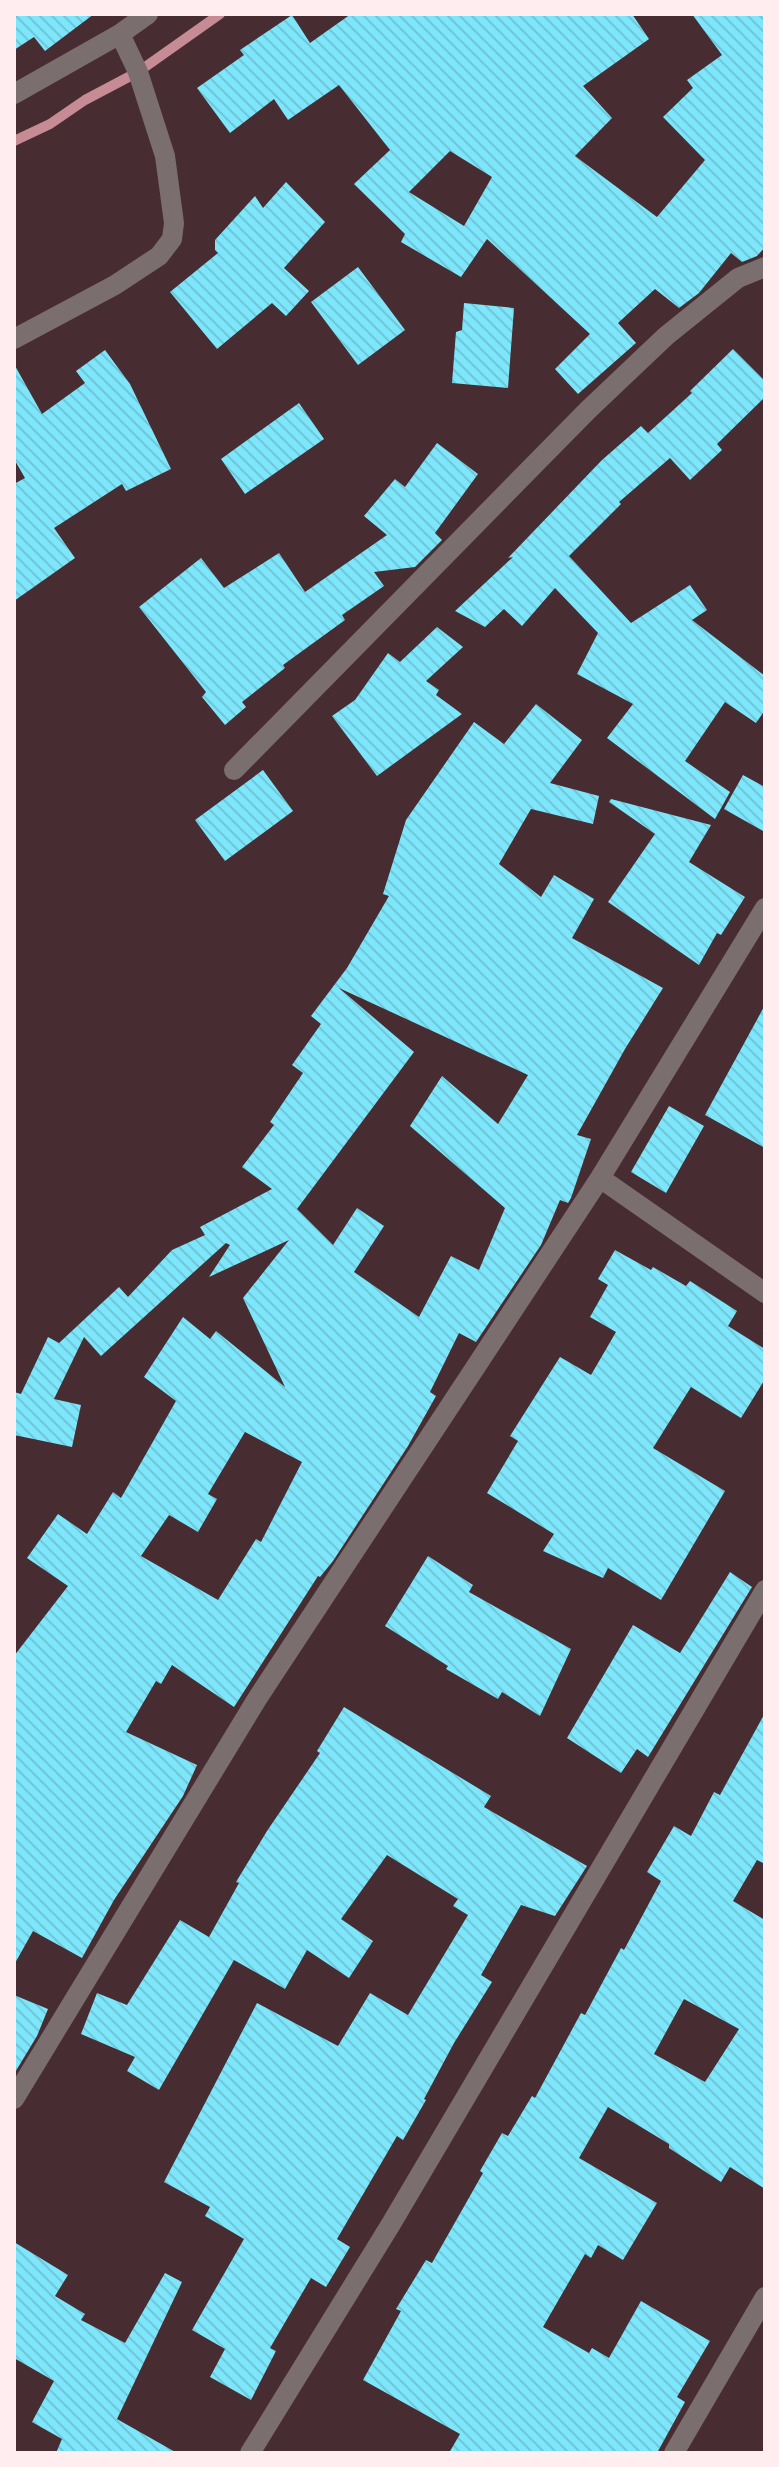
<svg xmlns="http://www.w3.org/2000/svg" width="779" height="2467" font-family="'Alegreya Sans',sans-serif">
<defs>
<pattern id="building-back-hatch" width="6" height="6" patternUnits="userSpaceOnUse" patternTransform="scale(2)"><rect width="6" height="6" fill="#7de6fb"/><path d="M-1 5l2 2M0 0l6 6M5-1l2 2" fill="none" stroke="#73c6d7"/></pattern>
</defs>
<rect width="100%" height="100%" fill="#472d31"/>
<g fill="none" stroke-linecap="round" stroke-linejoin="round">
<path stroke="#c78b95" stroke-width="10" d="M 14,141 L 50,124 L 85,100 L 138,72 L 220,14"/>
</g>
<path fill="url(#building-back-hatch)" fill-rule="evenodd" d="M 14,14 L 94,14 L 45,51 L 34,37 L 14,50 Z
M 351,14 L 632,14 L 649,39 L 583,86 L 612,118 L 575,156 L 657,217 L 705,160 L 663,117 L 693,88 L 687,80 L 722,55 L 692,14 L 765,14 L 765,247 L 757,256 L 742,262 L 731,253 L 699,293 L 679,308 L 655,289 L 618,323 L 636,343 L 578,394 L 555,369 L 590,334 L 487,239 L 461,277 L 401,242 L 405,234 L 354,184 L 390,150 L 339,85 L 288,120 L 274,99 L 230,133 L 197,88 L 244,55 L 240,50 L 292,15 L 310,43 ZM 450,151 L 492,177 L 464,226 L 409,192 Z
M 286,182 L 325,222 L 284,268 L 309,291 L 286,316 L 272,303 L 217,349 L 170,292 L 218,253 L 215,250 L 215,240 L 255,196 L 263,208 Z
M 358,267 L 405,330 L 358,365 L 311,302 Z
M 464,303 L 514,308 L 508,388 L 452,383 L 456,332 L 462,330 Z
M 733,349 L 765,381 L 765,397 L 717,444 L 722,450 L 690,480 L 670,458 L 619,502 L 621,504 L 569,556 L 631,623 L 690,585 L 707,610 L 692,620 L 765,676 L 765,710 L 756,723 L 725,702 L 685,761 L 730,792 L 715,819 L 607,738 L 633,704 L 577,674 L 598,633 L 555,588 L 522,626 L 504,609 L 485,627 L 455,611 L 513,557 L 508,558 L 602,460 L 641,426 L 648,433 L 692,393 L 690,391 Z
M 105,350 L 130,384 L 171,469 L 126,491 L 122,484 L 54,528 L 75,558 L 14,601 L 14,484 L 25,478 L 14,459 L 14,364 L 42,414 L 85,383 L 76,371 Z
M 299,403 L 324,439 L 245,494 L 221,459 Z
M 437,443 L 478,474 L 435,533 L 442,540 L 415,567 L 374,572 L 384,586 L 342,615 L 345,620 L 283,665 L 285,668 L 242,702 L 246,707 L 225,725 L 202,697 L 206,692 L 139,607 L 201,558 L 224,588 L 279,553 L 305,592 L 387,535 L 364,516 L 395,479 L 405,487 Z
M 437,627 L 463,647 L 426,681 L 439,690 L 436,695 L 462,714 L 377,776 L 332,716 L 355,700 L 388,653 L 400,662 Z
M 536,704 L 582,740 L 550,783 L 599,796 L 593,824 L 531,809 L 499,864 L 541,897 L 554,875 L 594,899 L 572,938 L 663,988 L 625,1049 L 577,1135 L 591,1139 L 571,1198 L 568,1203 L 560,1200 L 541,1245 L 476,1342 L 459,1333 L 430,1392 L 436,1396 L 408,1446 L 333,1561 L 320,1577 L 318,1576 L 234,1707 L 172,1665 L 161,1684 L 156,1681 L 126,1732 L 197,1765 L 183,1796 L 114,1900 L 82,1958 L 33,1931 L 14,1965 L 14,1656 L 68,1586 L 27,1558 L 58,1514 L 87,1534 L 113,1492 L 121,1498 L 176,1401 L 144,1377 L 183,1317 L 210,1339 L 216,1331 L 285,1387 L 243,1298 L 289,1240 L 209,1277 L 230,1245 L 226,1243 L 101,1356 L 84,1337 L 54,1399 L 81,1405 L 72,1447 L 14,1435 L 14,1392 L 21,1394 L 48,1337 L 59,1343 L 119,1287 L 128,1297 L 172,1250 L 205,1235 L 200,1227 L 272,1189 L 242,1167 L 274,1125 L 270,1122 L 303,1073 L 292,1065 L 321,1024 L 311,1016 L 347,968 L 389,896 L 383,894 L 406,820 L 474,722 L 504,744 ZM 339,988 L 528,1075 L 498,1124 L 442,1076 L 410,1126 L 505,1208 L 479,1270 L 451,1256 L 419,1317 L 354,1272 L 384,1226 L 357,1208 L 333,1245 L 297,1209 L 414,1052 ZM 245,1432 L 302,1462 L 261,1542 L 256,1539 L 218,1600 L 141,1556 L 169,1515 L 198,1532 L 217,1499 L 208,1494 Z
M 263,770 L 293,811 L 225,861 L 195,820 Z
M 743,775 L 765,787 L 765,832 L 724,809 Z
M 611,799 L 711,825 L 689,862 L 745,897 L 721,935 L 717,933 L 699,965 L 608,902 L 655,834 L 609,802 Z
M 765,1005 L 765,1148 L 705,1115 Z
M 669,1106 L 704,1126 L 666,1193 L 631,1172 Z
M 615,1250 L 651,1270 L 653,1267 L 686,1286 L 690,1281 L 737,1311 L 728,1326 L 765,1349 L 765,1379 L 741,1418 L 691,1387 L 653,1448 L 725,1491 L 661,1600 L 608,1568 L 603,1578 L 543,1551 L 554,1534 L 487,1493 L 518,1441 L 510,1436 L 560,1357 L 591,1375 L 616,1332 L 590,1317 L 608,1285 L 598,1279 Z
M 428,1556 L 473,1585 L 469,1592 L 571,1649 L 540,1716 L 502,1692 L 498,1699 L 446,1669 L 448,1666 L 385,1626 Z
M 730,1572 L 752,1587 L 648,1757 L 637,1749 L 621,1773 L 567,1738 L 633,1625 L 680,1653 Z
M 344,1707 L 491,1796 L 484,1807 L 587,1866 L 555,1916 L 521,1905 L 481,1975 L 492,1982 L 454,2043 L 424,2099 L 426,2100 L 403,2140 L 397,2136 L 337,2239 L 350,2247 L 326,2287 L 311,2278 L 270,2348 L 276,2351 L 251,2400 L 210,2377 L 225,2349 L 192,2330 L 244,2239 L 205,2216 L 210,2207 L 164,2182 L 257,2003 L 338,2046 L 370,1993 L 408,2015 L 468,1915 L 453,1906 L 458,1899 L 387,1855 L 341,1919 L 373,1941 L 349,1978 L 307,1950 L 285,1989 L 234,1960 L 159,2090 L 127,2071 L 135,2057 L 81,2034 L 97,1993 L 127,2005 L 180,1920 L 209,1937 L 239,1883 L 236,1882 L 267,1831 L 320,1753 L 317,1751 Z
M 765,1713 L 765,1864 L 757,1860 L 733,1901 L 765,1920 L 765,2189 L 730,2167 L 721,2182 L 669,2148 L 669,2144 L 608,2107 L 579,2158 L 657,2203 L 623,2260 L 598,2245 L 591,2258 L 585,2254 L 543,2327 L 589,2353 L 592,2348 L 609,2358 L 641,2301 L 710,2341 L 677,2397 L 685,2402 L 657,2453 L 449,2453 L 460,2434 L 363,2380 L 401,2311 L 396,2309 L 426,2260 L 432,2263 L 483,2173 L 480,2171 L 502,2133 L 508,2136 L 532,2096 L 535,2098 L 581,2013 L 585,2015 L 621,1948 L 624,1950 L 661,1881 L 647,1872 L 674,1826 L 691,1836 L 714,1792 L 720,1795 ZM 684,1999 L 739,2029 L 705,2082 L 654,2054 Z
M 14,1995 L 48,2009 L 37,2036 L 14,2074 Z
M 14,2242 L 68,2275 L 55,2296 L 85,2314 L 81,2320 L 125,2343 L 165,2273 L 182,2282 L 117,2419 L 177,2453 L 56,2453 L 62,2439 L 32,2422 L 54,2381 L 14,2358 Z"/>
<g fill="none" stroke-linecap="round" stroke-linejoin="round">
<path stroke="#7b6e6f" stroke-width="20" d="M 14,94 L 120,34 L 148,14
M 14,339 L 115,285 L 159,256 L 172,239 L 174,223 L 165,156 L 138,72 L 120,34
M 234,770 L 588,410 L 666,336 L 738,278 L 765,267
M 600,1178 L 765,1293
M 14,2099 L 257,1699 L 600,1178 L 765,908
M 250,2453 L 391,2224 L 765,1590
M 674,2453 L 765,2297"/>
</g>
<rect width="779" height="2467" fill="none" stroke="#ffedef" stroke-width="32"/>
</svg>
